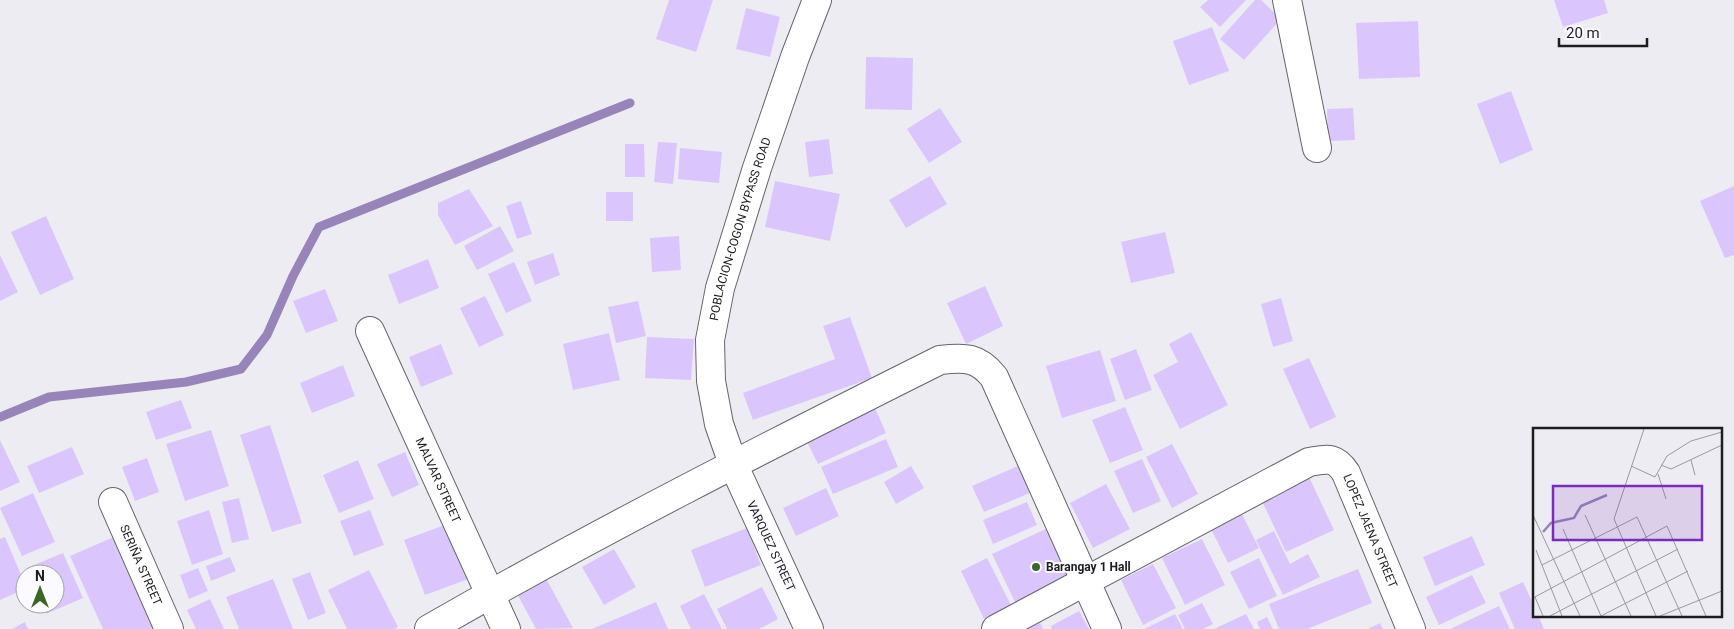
<svg xmlns="http://www.w3.org/2000/svg" width="1734" height="629" font-family="Roboto,sans-serif">
<rect width="100%" height="100%" fill="#eeecf3"/>
<g fill="none" stroke-linecap="round" stroke-linejoin="round">
<path stroke="#9784b8" stroke-width="9" d="M 0,417 L 49,397 L 186,382 L 241,369 L 267,335 L 293,276 L 319,227 L 630,103"/>
</g>
<path fill="#dac6fd" d="M 669,0 L 713,0 L 696,52 L 656,39 Z
M 1208,0 L 1246,0 L 1220,27 L 1200,7 Z
M 1255,0 L 1261,0 L 1281,19 L 1244,60 L 1220,39 Z
M 1554,0 L 1604,0 L 1608,13 L 1563,27 Z
M 746,8 L 780,17 L 770,57 L 736,49 Z
M 1418,21 L 1420,77 L 1359,79 L 1356,23 Z
M 1212,27 L 1229,71 L 1189,85 L 1173,41 Z
M 866,57 L 913,58 L 912,110 L 865,109 Z
M 1511,91 L 1533,150 L 1500,164 L 1477,104 Z
M 940,108 L 962,142 L 929,163 L 907,129 Z
M 1353,108 L 1355,140 L 1328,141 L 1327,109 Z
M 829,139 L 833,174 L 809,177 L 805,142 Z
M 658,142 L 677,143 L 673,184 L 654,182 Z
M 625,144 L 644,144 L 645,177 L 625,177 Z
M 680,148 L 722,152 L 719,183 L 678,179 Z
M 930,176 L 947,204 L 906,228 L 889,200 Z
M 775,181 L 840,194 L 830,241 L 765,227 Z
M 1734,186 L 1734,255 L 1725,258 L 1700,201 Z
M 469,189 L 493,226 L 455,245 L 438,215 L 438,203 Z
M 606,192 L 633,192 L 633,221 L 606,221 Z
M 521,201 L 532,234 L 517,239 L 506,206 Z
M 46,216 L 74,279 L 40,295 L 11,232 Z
M 500,226 L 514,251 L 477,270 L 464,246 Z
M 1165,232 L 1175,273 L 1131,283 L 1121,242 Z
M 679,236 L 681,270 L 652,272 L 650,238 Z
M 553,253 L 560,275 L 535,285 L 527,262 Z
M 0,255 L 18,292 L 0,301 Z
M 428,259 L 439,288 L 399,304 L 388,275 Z
M 514,262 L 532,301 L 506,313 L 488,274 Z
M 985,286 L 1003,326 L 966,344 L 947,303 Z
M 325,289 L 338,321 L 306,333 L 293,301 Z
M 485,296 L 504,335 L 479,347 L 460,308 Z
M 1281,298 L 1293,341 L 1273,347 L 1261,304 Z
M 638,301 L 646,336 L 616,343 L 608,307 Z
M 850,317 L 872,378 L 753,420 L 743,393 L 835,359 L 823,326 Z
M 1191,332 L 1228,405 L 1180,429 L 1153,375 L 1178,362 L 1169,344 Z
M 609,333 L 620,380 L 573,390 L 563,344 Z
M 647,337 L 694,339 L 691,380 L 645,378 Z
M 441,344 L 453,374 L 421,387 L 409,357 Z
M 1136,349 L 1152,390 L 1125,400 L 1110,359 Z
M 1100,350 L 1116,401 L 1062,418 L 1046,366 Z
M 1309,358 L 1336,417 L 1310,429 L 1283,369 Z
M 343,365 L 355,396 L 312,413 L 300,383 Z
M 181,400 L 192,428 L 156,440 L 146,412 Z
M 1125,407 L 1143,450 L 1110,463 L 1092,420 Z
M 875,408 L 886,433 L 818,464 L 806,440 Z
M 270,425 L 302,523 L 272,532 L 240,435 Z
M 211,430 L 229,486 L 185,501 L 166,444 Z
M 886,439 L 898,467 L 833,494 L 821,467 Z
M 0,440 L 20,482 L 0,491 Z
M 1172,444 L 1198,494 L 1172,508 L 1146,457 Z
M 72,447 L 84,474 L 39,493 L 27,466 Z
M 405,452 L 419,485 L 392,497 L 377,464 Z
M 147,458 L 159,492 L 135,501 L 122,467 Z
M 1142,459 L 1161,501 L 1133,513 L 1114,471 Z
M 358,460 L 374,499 L 339,513 L 323,475 Z
M 911,466 L 924,488 L 896,504 L 884,482 Z
M 1018,466 L 1030,493 L 984,512 L 972,486 Z
M 1309,477 L 1334,530 L 1286,552 L 1261,499 Z
M 1106,484 L 1130,529 L 1093,548 L 1070,503 Z
M 826,488 L 839,516 L 796,536 L 783,508 Z
M 33,493 L 55,542 L 22,556 L 0,508 Z
M 239,498 L 249,539 L 232,543 L 222,502 Z
M 1027,502 L 1037,525 L 993,544 L 983,520 Z
M 209,510 L 223,554 L 192,565 L 177,521 Z
M 370,510 L 384,545 L 354,556 L 340,521 Z
M 1242,514 L 1259,548 L 1228,563 L 1211,529 Z
M 450,523 L 471,578 L 425,595 L 404,540 Z
M 747,528 L 761,565 L 705,587 L 691,550 Z
M 1048,528 L 1073,577 L 1016,604 L 992,554 Z
M 1274,531 L 1290,564 L 1308,554 L 1320,577 L 1283,595 L 1256,540 Z
M 116,536 L 158,629 L 103,629 L 70,556 Z
M 1472,536 L 1485,565 L 1435,586 L 1423,557 Z
M 5,537 L 25,584 L 25,589 L 0,600 L 0,539 Z
M 1202,539 L 1225,585 L 1185,605 L 1162,558 Z
M 614,549 L 636,587 L 604,605 L 582,567 Z
M 63,553 L 83,598 L 46,614 L 42,604 L 55,604 L 55,574 L 29,574 L 27,568 Z
M 230,557 L 236,571 L 211,581 L 206,566 Z
M 987,558 L 1011,605 L 984,619 L 961,571 Z
M 1259,558 L 1277,596 L 1249,609 L 1230,572 Z
M 1153,564 L 1176,608 L 1143,625 L 1121,580 Z
M 198,568 L 208,591 L 189,599 L 180,575 Z
M 1358,569 L 1372,603 L 1307,629 L 1279,629 L 1269,604 Z
M 369,570 L 398,627 L 394,629 L 347,629 L 328,590 Z
M 310,572 L 326,613 L 308,620 L 292,579 Z
M 543,573 L 573,628 L 536,629 L 514,588 Z
M 1472,575 L 1486,603 L 1439,625 L 1426,597 Z
M 273,579 L 293,629 L 239,629 L 226,597 Z
M 1523,582 L 1534,606 L 1534,615 L 1538,615 L 1544,629 L 1515,629 L 1499,593 Z
M 762,587 L 778,619 L 759,629 L 727,629 L 717,609 Z
M 704,594 L 722,629 L 691,629 L 680,606 Z
M 210,599 L 224,629 L 196,629 L 187,610 Z
M 656,602 L 668,629 L 592,629 Z
M 1202,603 L 1213,624 L 1203,629 L 1185,629 L 1178,615 Z
M 1499,606 L 1510,629 L 1450,629 Z
M 1079,611 L 1089,629 L 1052,629 L 1051,626 Z
M 1175,614 L 1183,629 L 1144,629 Z
M 1246,614 L 1254,629 L 1214,629 Z
M 1267,617 L 1273,629 L 1260,629 L 1257,622 Z
M 25,622 L 28,629 L 12,629 Z
M 1040,622 L 1043,629 L 1025,629 Z
M 1380,623 L 1383,629 L 1368,629 Z"/>
<g fill="none" stroke-linecap="round" stroke-linejoin="round">
<defs>
<g id="street">
<path d="M 1287,0 L 1317,148"/>
<path id="s1" d="M 370,331 L 506,629"/>
<path id="s2" d="M 113,502 L 169,629"/>
<path d="M 429,629 C 596,533 768,446 940,360 C 965,357 978,357 994,377 L 1107,629"/>
<path id="s3" d="M 996,629 L 1309,462 C 1327,459 1335,456 1346,473 L 1411,629"/>
</g>
<g id="secondary">
<path id="s4" d="M 809,629 L 733,464 L 719,424 L 711,381 L 710,340 L 720,288 L 757,168 L 795,57 L 817,0"/>
</g>
</defs>
<use href="#street" stroke="#66646a" stroke-width="30"/>
<use href="#secondary" stroke="#66646a" stroke-width="30"/>
<use href="#street" stroke="#fff" stroke-width="28"/>
<use href="#secondary" stroke="#fff" stroke-width="28"/>
</g>
<circle fill="#3b6725" stroke="#fbfaff" stroke-width="2" cx="1036" cy="567" r="5"/>
<g text-anchor="middle" stroke-width="4" stroke-linejoin="round" paint-order="stroke">
<g font-size="12" fill="#1d1c1f" stroke="#fbfaff">
<text dy="4" stroke="none"><textPath href="#s4" startOffset="424">POBLACION-COGON BYPASS ROAD</textPath></text>
<text dy="4" stroke="none"><textPath href="#s1" startOffset="164">MALVAR STREET</textPath></text>
<text dy="4" stroke="none"><textPath href="#s3" startOffset="460">LOPEZ JAENA STREET</textPath></text>
<text transform="translate(771 546) rotate(65)" y="4">VARQUEZ STREET</text>
<text dy="4" stroke="none"><textPath href="#s2" startOffset="69">SERIÑA STREET</textPath></text>
</g>
<g font-size="12" font-weight="bold" fill="#1d1c1f" stroke="#fbfaff" text-anchor="start">
<text x="1046" y="571">Barangay 1 Hall</text>
</g>
</g>
<g transform="translate(1533 428)">
<rect width="189" height="189" fill="#eeecf3"/>
<path fill="none" stroke="#9784b8" stroke-width="2.5" d="M 10,104 L 18,95 L 41,90 L 48,78 L 74,67"/>
<path fill="none" stroke="#9a999e" stroke-width="1" d="M 111,1 L 81,91 L 123,188M 158,32 L 162,47M 128,37 L 138,41 L 189,17M 98,38 L 122,49 L 134,28 L 158,13 L 189,4M 125,46 L 133,71M 0,87 L 47,188M 52,87 L 98,188M 30,101 L 68,188M 3,122 L 29,188M 9,137 L 104,89 L 149,188M 2,169 L 10,188M 0,170 L 134,98 L 173,188M 17,188 L 145,121M 68,188 L 155,143M 127,188 L 189,163"/>
<path fill="#7b2cbf" fill-opacity="0.15" stroke="#7b2cbf" stroke-width="2.5" d="M 20,58 L 169,58 L 169,112 L 20,112 Z"/>
<rect width="189" height="189" fill="none" stroke="#1d1c1f" stroke-width="2.5"/>
</g>
<g transform="translate(40 589)"><circle r="24" fill="#fbfaff" stroke="#a2a1a5"/>
<path d="M0-4L9 19L0 12L-9 19Z" fill="#3b6725"/>
<text y="-8" font-size="14" font-weight="bold" text-anchor="middle" fill="#1d1c1f">N</text>
</g>
<path d="M1559 38v8h88v-8" fill="none" stroke="#1d1c1f" stroke-width="2.5"/>
<text x="1566" y="38" font-size="15" fill="#1d1c1f" stroke="#fbfaff" stroke-width="4" paint-order="stroke">20 m</text>
</svg>
